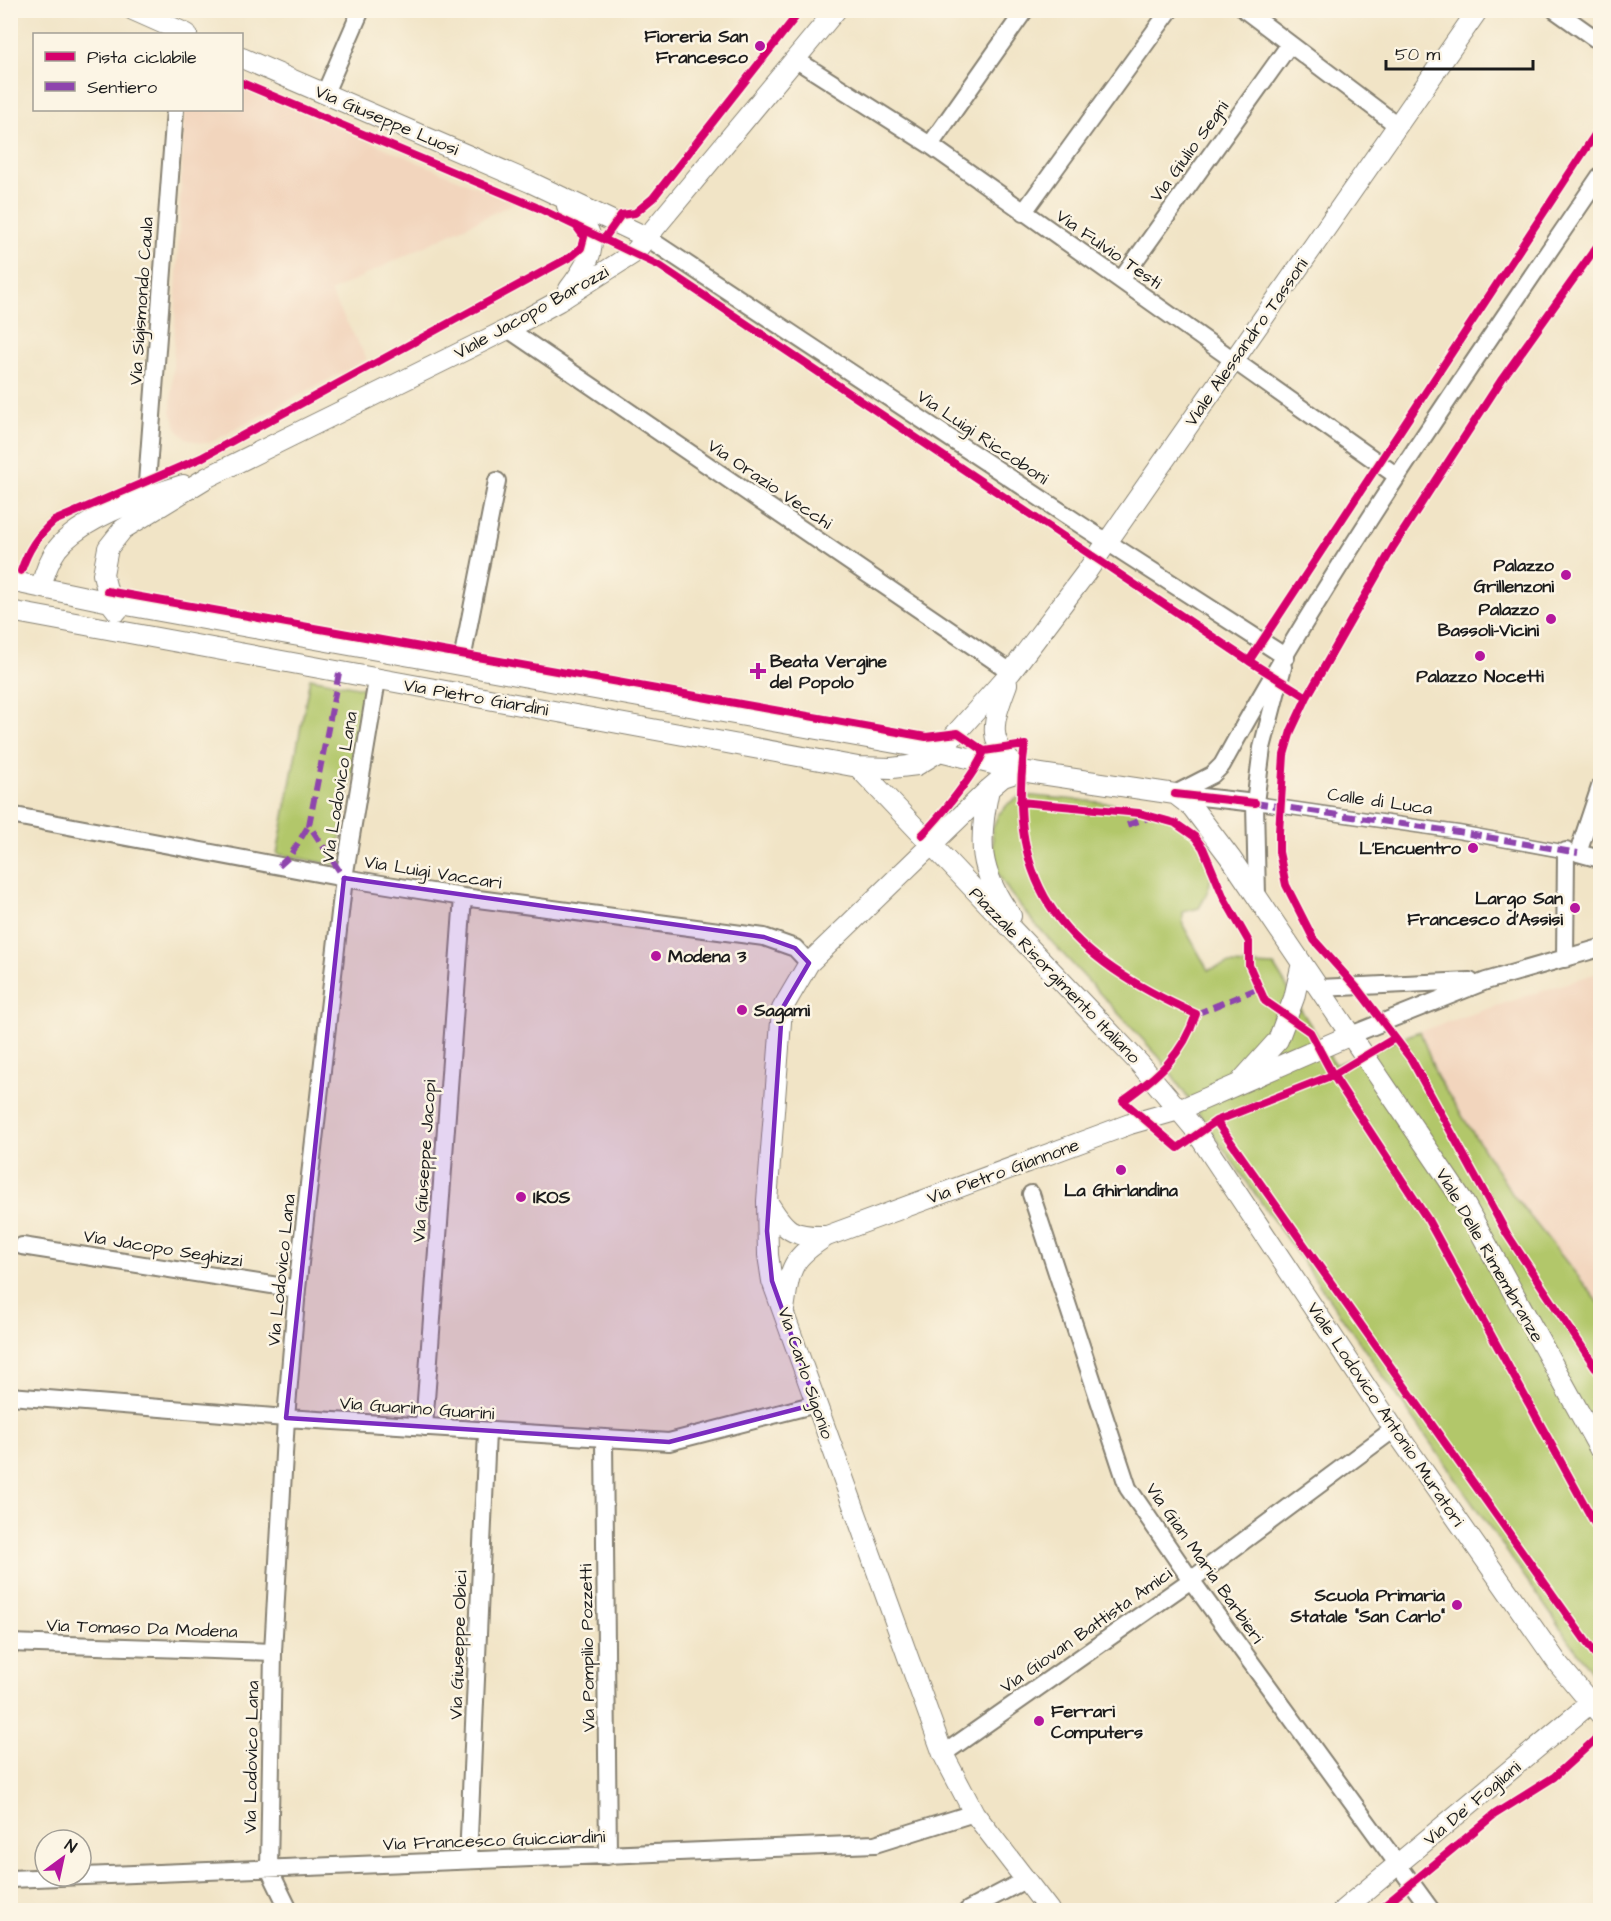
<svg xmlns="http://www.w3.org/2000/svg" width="1611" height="1921" font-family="'Architects Daughter',sans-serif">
<rect width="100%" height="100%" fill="#fcf5e5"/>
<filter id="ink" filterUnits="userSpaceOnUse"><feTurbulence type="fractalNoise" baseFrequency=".0167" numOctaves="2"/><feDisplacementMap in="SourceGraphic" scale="12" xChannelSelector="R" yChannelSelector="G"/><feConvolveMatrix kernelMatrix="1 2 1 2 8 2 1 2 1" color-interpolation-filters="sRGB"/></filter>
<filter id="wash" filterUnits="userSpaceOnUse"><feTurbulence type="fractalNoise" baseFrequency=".008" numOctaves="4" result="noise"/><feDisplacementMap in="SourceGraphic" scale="24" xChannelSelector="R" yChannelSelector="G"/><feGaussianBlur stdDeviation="1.35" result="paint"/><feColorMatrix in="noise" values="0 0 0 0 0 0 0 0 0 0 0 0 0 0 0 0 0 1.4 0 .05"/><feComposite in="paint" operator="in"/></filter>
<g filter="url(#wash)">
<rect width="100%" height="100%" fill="#f1e4c6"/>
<path fill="#f2d5bd" d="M 242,87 L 514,203 L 330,292 L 367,359 L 210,443 L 201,443 L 186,438 L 179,432 L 171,412 L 184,110 L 242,110 Z
M 1600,972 L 1600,1303 L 1513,1195 L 1437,1077 L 1420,1031 Z"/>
<path fill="#b2c76b" stroke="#677244" stroke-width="1.5" d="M 310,678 L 368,689 L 335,865 L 277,854 Z
M 1023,795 C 1068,800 1117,801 1160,813 C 1207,826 1226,866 1199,908 L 1183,912 L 1183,925 L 1208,970 L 1228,964 L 1274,966 L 1335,1065 L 1420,1031 L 1437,1077 L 1513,1195 L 1600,1304 L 1600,1684 L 1159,1057 L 1036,925 L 1010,893 L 999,876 L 994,859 L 992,830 L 998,815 L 1009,803 Z"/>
</g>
<g filter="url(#ink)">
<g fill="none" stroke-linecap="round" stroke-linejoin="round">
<defs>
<path id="pedestrian" d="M 1255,803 L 1458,832 L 1573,853"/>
<path id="minor" d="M 1245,10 L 1397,125
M 1555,10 L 1600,42
M 795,59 L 930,145 L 1397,476
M 325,93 L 361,10
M 930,145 L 1025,10
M 1023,213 L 1170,10
M 646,237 L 1084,527 L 1286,657
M 1121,280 L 1290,44
M 508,329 L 1011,672
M 146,496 L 175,110
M 461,665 L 497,481
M 1600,787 L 1578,853 L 1600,859
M 1175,794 L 1212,775 L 1222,765 C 1334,561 1469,369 1600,176
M 1175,794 L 1255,803
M 10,815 L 344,878 L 463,897 L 764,937 L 795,948 L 809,963
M 1257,897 L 1255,803 L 1262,748 L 1283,667
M 1565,959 L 1566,851
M 1319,988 L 1470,981
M 1351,1035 L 1486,981 L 1600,948
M 1031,1194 L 1128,1488 L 1191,1580 L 1431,1910
M 22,1246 L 297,1289
M 10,1396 L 286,1418 L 669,1442 L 816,1404
M 424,1427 L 463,897
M 604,1439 L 608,1856
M 10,1643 L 273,1652
M 943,1754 L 1191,1580 L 1394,1429
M 468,1859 L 487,1432
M 10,1879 L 875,1844 L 974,1813
M 289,1910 L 269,1869 L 273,1652 L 286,1418 L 297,1289 L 344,878 L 377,680
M 968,1910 L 1025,1880"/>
<path id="tertiary" d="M 133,10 L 187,34
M 242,58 L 532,183 L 646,237
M 567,206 C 604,236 595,255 569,289
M 10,581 L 110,602 L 940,751 L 1021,771 L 1175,794 L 1192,807 L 1232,860 L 1463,1201 L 1600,1450
M 41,587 C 44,575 49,560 57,549 C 80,519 147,496 183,485
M 10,611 L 858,767 L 892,768 L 917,765 L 940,751 L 1011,672 L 1085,574 L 1478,10
M 117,611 L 110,602 L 103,574 L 108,548 L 123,529 L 208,477 L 508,329 L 559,301 L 634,253 L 836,10
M 1007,684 C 992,724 985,742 1021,771
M 858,767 L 1140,1064 L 1193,1127 L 1394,1429 L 1559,1665 L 1600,1714
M 1021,771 L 1003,777 L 989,789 L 809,963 L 782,1009 L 767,1201 L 768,1255 L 772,1281 L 943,1754 L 974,1813 L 1049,1910
M 989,789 C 978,841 978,871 1011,916
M 1242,1080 L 1278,1040 L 1294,998 L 1302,963
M 767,1201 C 785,1231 791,1237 827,1236
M 784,1310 C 790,1268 790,1259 827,1236 L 1130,1124 L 1179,1110 L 1351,1035
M 1343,1910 L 1600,1695"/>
</defs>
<use href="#pedestrian" stroke="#868071" stroke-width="15"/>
<use href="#minor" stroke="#868071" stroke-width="20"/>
<use href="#tertiary" stroke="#868071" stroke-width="22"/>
<use href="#pedestrian" stroke="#fff" stroke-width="12"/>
<use href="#minor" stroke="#fff" stroke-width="16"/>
<use href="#tertiary" stroke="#fff" stroke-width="20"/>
<path stroke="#8e44ad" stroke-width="6" stroke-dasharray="12 6" stroke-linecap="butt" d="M 339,673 L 309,825 L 344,878
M 1255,803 L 1458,832 L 1578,853
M 1127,825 L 1151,817
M 279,866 L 290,856 L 309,825
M 1196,1014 L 1259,988"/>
<defs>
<path id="cycleway" d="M 242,83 L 536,207 L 660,266 L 1249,661 L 1307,697
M 604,239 L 621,215 L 635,213 L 653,198 L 801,10
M 1600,242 L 1502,379 L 1393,547 L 1307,697 L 1291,731 L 1284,755 L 1279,832 L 1279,852 L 1286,885 L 1314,940 L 1357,988 L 1411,1059 L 1507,1234 L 1600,1374
M 21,571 C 28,550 37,536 54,521 L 201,458 L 572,256 L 581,248 L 584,237 L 576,226
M 107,591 L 926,737 L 958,733 L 984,751 L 1025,745 C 1003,891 1070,958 1196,1014 C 1183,1055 1157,1077 1123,1101 L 1178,1148 L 1216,1121
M 1249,661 L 1600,127
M 1175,794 L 1255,803
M 1020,802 L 1139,813 L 1175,823 L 1195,837 L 1203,848 L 1224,898 L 1249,942 L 1249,965 L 1265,1001 L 1310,1032 L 1333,1075 L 1428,1220 L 1600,1533
M 922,835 C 939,818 976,773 984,751
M 1395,1038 L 1333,1075 L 1216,1121 L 1600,1661
M 1379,1910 L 1495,1814 L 1554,1777 L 1600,1735"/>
</defs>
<use href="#cycleway" stroke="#fcf5e5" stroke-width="11"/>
<use href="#cycleway" stroke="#d6006c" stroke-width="8"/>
</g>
</g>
<path fill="#7b2cbf" fill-opacity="0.2" stroke="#7b2cbf" stroke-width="4.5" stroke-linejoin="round" d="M 344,878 L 764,937 L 795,948 L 809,963 L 782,1009 L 767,1231 L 772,1281 L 816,1404 L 669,1442 L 286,1418 Z"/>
<g fill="#b5179e" stroke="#fcf5e5" stroke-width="2">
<circle cx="760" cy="46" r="6"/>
<circle cx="1566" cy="575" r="6"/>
<circle cx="1551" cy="619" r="6"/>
<circle cx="1480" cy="656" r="6"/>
<path d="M755 662h6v6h6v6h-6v6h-6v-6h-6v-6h6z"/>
<circle cx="1473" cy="848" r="6"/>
<circle cx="1575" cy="908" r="6"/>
<circle cx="656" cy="956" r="6"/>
<circle cx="742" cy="1010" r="6"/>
<circle cx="1121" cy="1170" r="6"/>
<circle cx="521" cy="1197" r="6"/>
<circle cx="1457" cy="1605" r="6"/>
<circle cx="1039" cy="1721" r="6"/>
</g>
<g text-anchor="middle" stroke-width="5" stroke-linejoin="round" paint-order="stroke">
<g font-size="18" font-weight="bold" fill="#1c1c1c" stroke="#fcf5e5" text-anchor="end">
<text x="748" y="42">Fioreria San<tspan x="748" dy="21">Francesco</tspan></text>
<text x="1554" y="571">Palazzo<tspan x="1554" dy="21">Grillenzoni</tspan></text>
<text x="1539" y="615">Palazzo<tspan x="1539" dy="21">Bassoli–Vicini</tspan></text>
<text x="770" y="667" text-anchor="start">Beata Vergine<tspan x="770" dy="21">del Popolo</tspan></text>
<text x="1480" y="682" text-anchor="middle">Palazzo Nocetti</text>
<text x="1461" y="854">L'Encuentro</text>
<text x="1563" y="904">Largo San<tspan x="1563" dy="21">Francesco d’Assisi</tspan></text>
<text x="668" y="962" text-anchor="start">Modena 3</text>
<text x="754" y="1016" text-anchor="start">Sagami</text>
<text x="1121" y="1196" text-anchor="middle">La Ghirlandina</text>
<text x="533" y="1203" text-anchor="start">IKOS</text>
<text x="1445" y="1601">Scuola Primaria<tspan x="1445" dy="21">Statale "San Carlo"</tspan></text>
<text x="1051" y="1717" text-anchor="start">Ferrari<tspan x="1051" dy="21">Computers</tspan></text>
</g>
<g font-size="18" fill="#1c1c1c" stroke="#fcf5e5">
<text transform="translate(387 120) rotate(23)" y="6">Via Giuseppe Luosi</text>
<text transform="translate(1189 151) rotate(-54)" y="6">Via Giulio Segni</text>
<text transform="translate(1109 249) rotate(35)" y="6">Via Fulvio Testi</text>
<text transform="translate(141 301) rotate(-86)" y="6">Via Sigismondo Caula</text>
<text transform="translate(531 312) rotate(-29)" y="6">Viale Jacopo Barozzi</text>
<text transform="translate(1246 342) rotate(-55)" y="6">Viale Alessandro Tassoni</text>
<text transform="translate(983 437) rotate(34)" y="6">Via Luigi Riccoboni</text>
<text transform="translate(770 484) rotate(34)" y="6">Via Orazio Vecchi</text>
<text transform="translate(476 697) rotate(10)" y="6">Via Pietro Giardini</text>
<text transform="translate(339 787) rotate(-81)" y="6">Via Lodovico Lana</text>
<text transform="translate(1380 801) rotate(8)" y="6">Calle di Luca</text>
<text transform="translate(433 872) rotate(9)" y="6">Via Luigi Vaccari</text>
<text transform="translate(1055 975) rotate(46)" y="6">Piazzale Risorgimento Italiano</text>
<text transform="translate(424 1161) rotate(-86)" y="6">Via Giuseppe Jacopi</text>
<text transform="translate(1003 1171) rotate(-20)" y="6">Via Pietro Giannone</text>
<text transform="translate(163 1248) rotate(9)" y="6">Via Jacopo Seghizzi</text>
<text transform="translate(1490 1255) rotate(60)" y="6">Viale Delle Rimembranze</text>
<text transform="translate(281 1270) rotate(-84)" y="6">Via Lodovico Lana</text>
<text transform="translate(806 1373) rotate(71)" y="6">Via Carlo Sigonio</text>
<text transform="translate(417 1408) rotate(4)" y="6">Via Guarino Guarini</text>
<text transform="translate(1386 1414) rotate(56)" y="6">Viale Lodovico Antonio Muratori</text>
<text transform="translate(1205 1563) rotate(55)" y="6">Via Gian Maria Barbieri</text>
<text transform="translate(142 1628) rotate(2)" y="6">Via Tomaso Da Modena</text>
<text transform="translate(1086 1630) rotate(-35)" y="6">Via Giovan Battista Amici</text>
<text transform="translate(458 1645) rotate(-88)" y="6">Via Giuseppe Obici</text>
<text transform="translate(587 1648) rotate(-91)" y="6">Via Pompilio Pozzetti</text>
<text transform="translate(251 1757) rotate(-89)" y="6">Via Lodovico Lana</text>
<text transform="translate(1472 1803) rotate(-40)" y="6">Via De' Fogliani</text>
<text transform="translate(494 1840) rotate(-2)" y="6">Via Francesco Guicciardini</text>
</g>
</g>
<rect width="1611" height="1921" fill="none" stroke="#fcf5e5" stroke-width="36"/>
<rect x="33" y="33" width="210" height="78" fill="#fcf5e5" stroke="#a29e95" stroke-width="1.5"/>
<rect x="45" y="52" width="30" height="9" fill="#d6006c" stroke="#a29e95" stroke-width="1.5"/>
<text x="87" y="63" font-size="18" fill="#1c1c1c">Pista ciclabile</text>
<rect x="45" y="82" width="30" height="9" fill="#8e44ad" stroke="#a29e95" stroke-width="1.5"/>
<text x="87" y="93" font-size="18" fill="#1c1c1c">Sentiero</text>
<g transform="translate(63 1858) rotate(33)"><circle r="28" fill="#fcf5e5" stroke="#a29e95" stroke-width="1.5"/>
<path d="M0-4.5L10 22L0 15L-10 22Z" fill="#b5179e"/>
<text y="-9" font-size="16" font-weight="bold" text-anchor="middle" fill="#1c1c1c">N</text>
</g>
<path d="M1386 60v9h147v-9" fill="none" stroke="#1c1c1c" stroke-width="3"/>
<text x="1395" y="60" font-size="18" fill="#1c1c1c" stroke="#fcf5e5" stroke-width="4.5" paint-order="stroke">50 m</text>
</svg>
